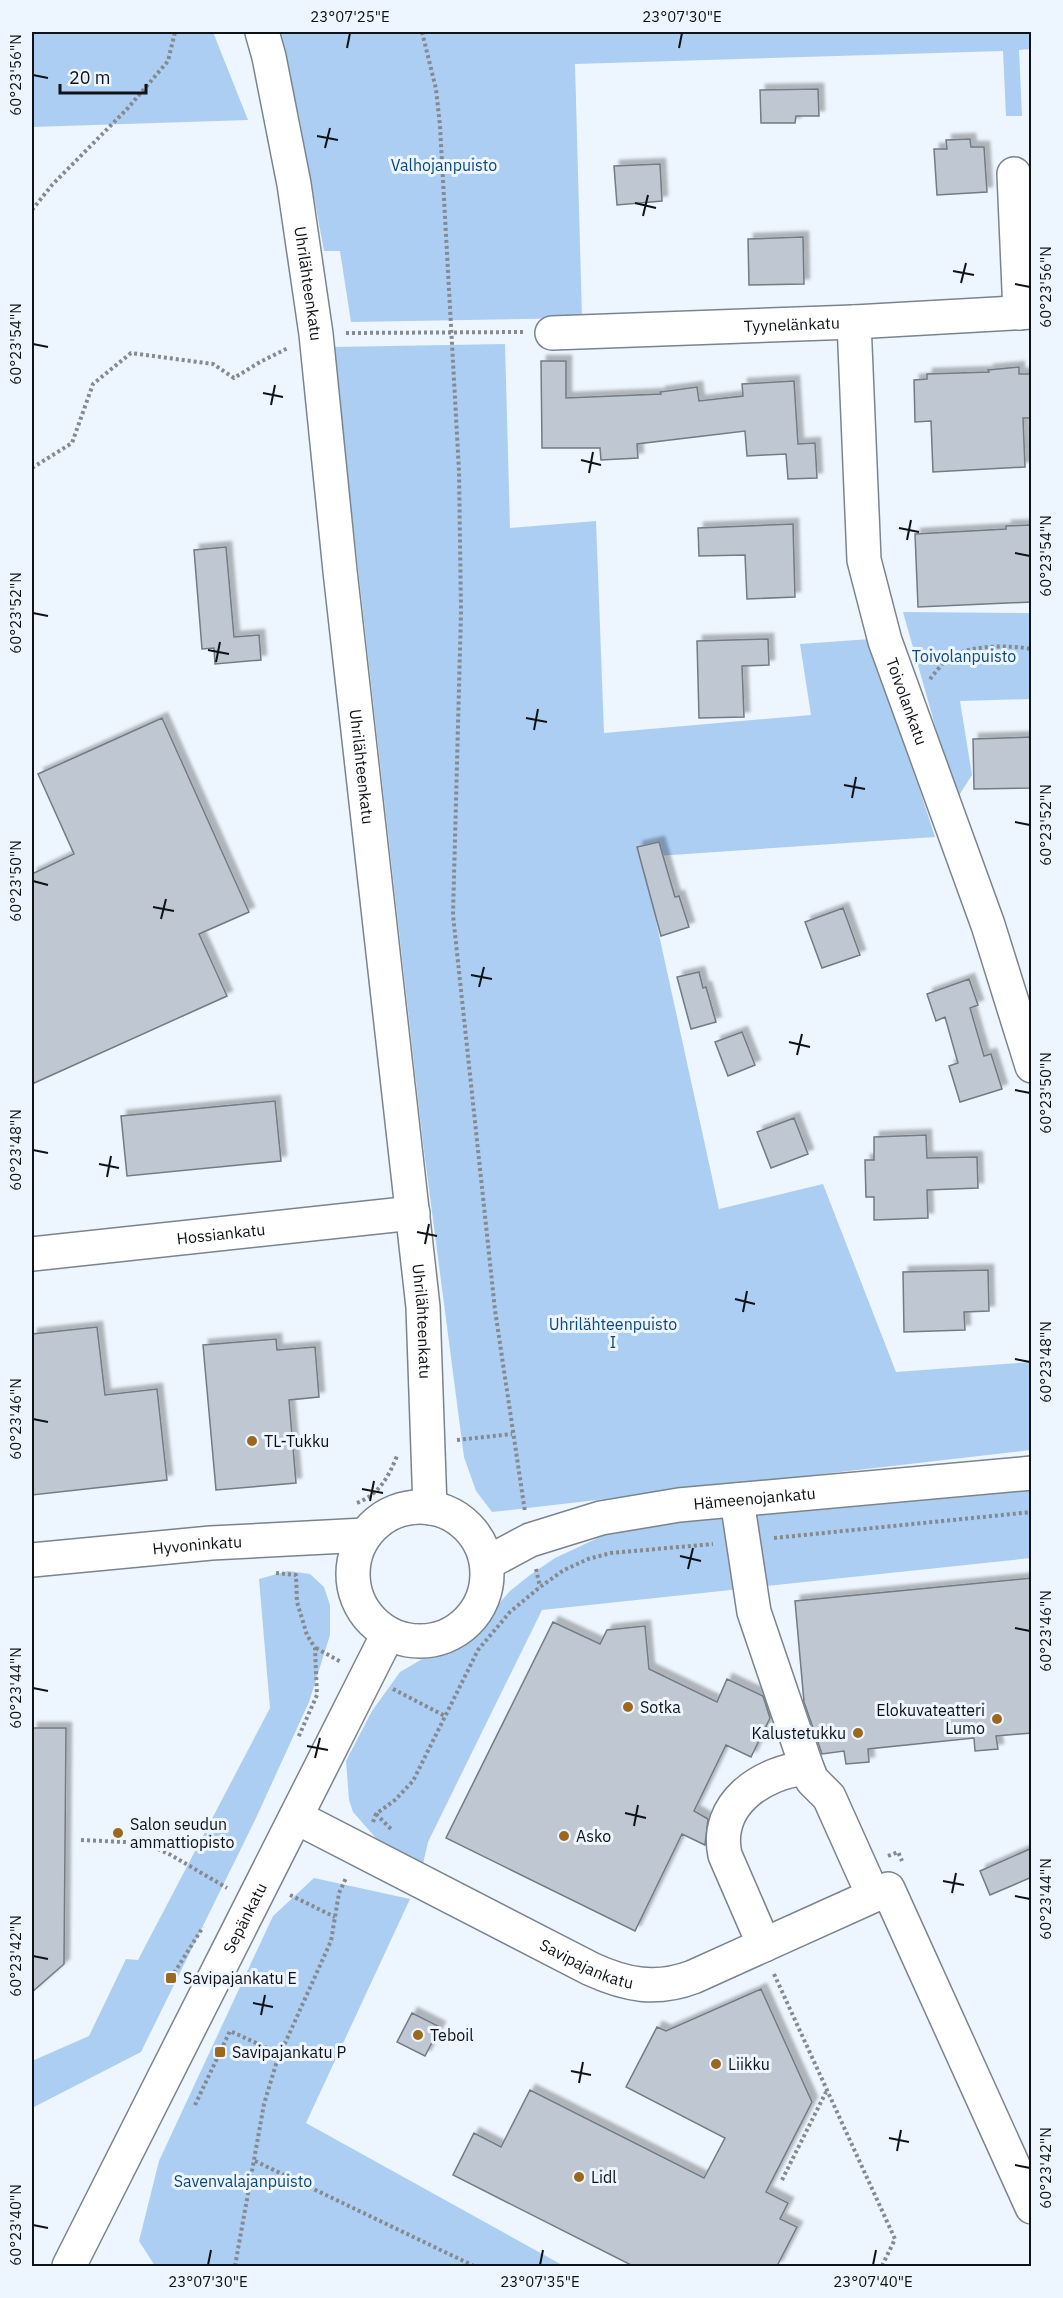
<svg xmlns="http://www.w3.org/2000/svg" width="1063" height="2298" font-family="'IBM Plex Sans',sans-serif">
<defs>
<filter id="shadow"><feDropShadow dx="5.5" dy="-5.5" stdDeviation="1.5" flood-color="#0004"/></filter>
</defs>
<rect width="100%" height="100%" fill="#edf5fe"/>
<path fill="#accef2" d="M 32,32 L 213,32 L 248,120 L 32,127 Z
M 278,32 L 1031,32 L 1032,49 L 1019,50 L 1022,116 L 1006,116 L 1003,51 L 575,64 L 582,318 L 351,322 L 340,251 L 324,251 L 299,116 Z
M 505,344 L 510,528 L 596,521 L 604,733 L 811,715 L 800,644 L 871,639 L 935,837 L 642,857 L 719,1209 L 823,1184 L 896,1372 L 1031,1362 L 1031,1450 L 492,1512 L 476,1491 L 464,1457 L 423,1143 L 333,347 Z
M 903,612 L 1031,613 L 1031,699 L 960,701 L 972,775 L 956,800 Z
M 1031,1484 L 1031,1558 L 542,1610 L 428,1842 L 422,1868 L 383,1846 L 353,1812 L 349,1800 L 346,1761 L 372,1711 L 400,1672 L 441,1648 L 471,1635 L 510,1591 L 530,1575 L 555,1558 L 628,1524 Z
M 288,1571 L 310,1574 L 324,1587 L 330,1605 L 330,1635 L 309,1702 L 256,1818 L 141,2052 L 32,2108 L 32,2061 L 89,2036 L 126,1959 L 138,1960 L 270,1708 L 259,1579 Z
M 314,1878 L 410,1899 L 306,2123 L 564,2266 L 155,2266 L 139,2241 L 159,2161 L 273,1916 Z"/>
<path fill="#bec7d2" stroke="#727b84" stroke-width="1.5" filter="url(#shadow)" d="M 818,89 L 819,116 L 796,116 L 795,123 L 761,123 L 760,90 Z
M 970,139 L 971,147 L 984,147 L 987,192 L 937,195 L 934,149 L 947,149 L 946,140 Z
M 660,164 L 662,201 L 617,205 L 614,166 Z
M 803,237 L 804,284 L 749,285 L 748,239 Z
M 541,361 L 566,361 L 566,398 L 661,394 L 660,392 L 697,387 L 699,401 L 743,396 L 742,384 L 794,381 L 798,444 L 815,443 L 817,478 L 788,479 L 786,454 L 747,456 L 745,431 L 637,444 L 638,458 L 601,460 L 600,448 L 542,448 Z
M 1019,367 L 1019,374 L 1032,374 L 1032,418 L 1023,418 L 1025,467 L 933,472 L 931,421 L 915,422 L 914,380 L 927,379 L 927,374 L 989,372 L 988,370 Z
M 793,524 L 795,597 L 747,599 L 745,555 L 699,556 L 698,528 Z
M 1032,525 L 1032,602 L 918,607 L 915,534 L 1006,529 L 1006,526 Z
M 226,547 L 234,637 L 259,635 L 261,660 L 215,664 L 214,648 L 202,649 L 194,550 Z
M 768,639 L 769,665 L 742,666 L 744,717 L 699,718 L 697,641 Z
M 162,718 L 249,912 L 199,934 L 227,996 L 32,1084 L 32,874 L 74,854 L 38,774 Z
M 1032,737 L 1032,788 L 974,789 L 973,739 Z
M 659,842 L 675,897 L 679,896 L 689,927 L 661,936 L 637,847 Z
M 843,908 L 860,955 L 822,968 L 805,922 Z
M 699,972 L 703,988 L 706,987 L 716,1022 L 691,1029 L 677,977 Z
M 969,979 L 978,1005 L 970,1008 L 984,1056 L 991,1054 L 1002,1089 L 960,1102 L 949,1066 L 958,1063 L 945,1017 L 936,1021 L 927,994 Z
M 742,1032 L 755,1065 L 728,1076 L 715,1042 Z
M 275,1101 L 281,1161 L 127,1176 L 121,1116 Z
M 794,1118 L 808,1154 L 771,1168 L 757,1132 Z
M 926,1135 L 927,1158 L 977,1157 L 978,1188 L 927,1190 L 928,1218 L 874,1220 L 874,1197 L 866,1197 L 865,1160 L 874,1160 L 874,1137 Z
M 988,1270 L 989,1311 L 964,1312 L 965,1330 L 904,1332 L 903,1272 Z
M 97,1327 L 105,1395 L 157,1389 L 167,1480 L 32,1495 L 32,1334 Z
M 276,1339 L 277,1350 L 315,1347 L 319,1397 L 289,1400 L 296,1483 L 216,1490 L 203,1345 Z
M 1032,1578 L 1032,1733 L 996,1736 L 998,1749 L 975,1751 L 974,1738 L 868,1749 L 869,1762 L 846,1764 L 844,1751 L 822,1754 L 804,1702 L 795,1601 Z
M 553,1622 L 600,1644 L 607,1630 L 645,1626 L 649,1669 L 717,1702 L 727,1679 L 763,1696 L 770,1718 L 751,1757 L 726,1745 L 694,1811 L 708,1819 L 705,1845 L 682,1834 L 635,1931 L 446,1838 Z
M 32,1728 L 66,1728 L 64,1964 L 32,1992 Z
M 1032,1848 L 1032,1877 L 990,1895 L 980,1871 Z
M 761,1989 L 812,2102 L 766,2192 L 788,2203 L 780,2219 L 797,2227 L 777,2266 L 633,2266 L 453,2175 L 474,2133 L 501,2147 L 530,2090 L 704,2178 L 725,2138 L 626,2087 L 657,2027 L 666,2031 Z
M 412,2013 L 440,2027 L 425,2056 L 397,2042 Z"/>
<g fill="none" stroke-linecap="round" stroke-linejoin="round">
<defs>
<g id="minor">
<path id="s1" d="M 262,32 L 269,57 L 294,184 L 316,334 L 340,571 L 423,1307 L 430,1508"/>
<path d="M 1014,174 L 1020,313"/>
<path id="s2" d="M 854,322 L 864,560 L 885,641 L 988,925 L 1032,1066"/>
<path id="s3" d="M 552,333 L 854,322 L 1032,312"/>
<path id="s4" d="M 32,1254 L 413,1213"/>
<path d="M 737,1500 L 754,1612 L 807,1768 L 812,1780 L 829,1797 L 873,1895"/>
<circle cx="420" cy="1574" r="67"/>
<path id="s5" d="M 32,1560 L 211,1543 L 365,1535"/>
<path id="s6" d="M 487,1563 L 530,1540 L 601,1518 L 679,1505 L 1032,1473"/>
<path id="s7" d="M 296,1817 L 591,1969 C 626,1985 656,1991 693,1977 L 888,1889 L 1032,2207"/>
<path d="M 764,1945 L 725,1855 C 714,1804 762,1772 807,1768"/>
<path id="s8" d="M 69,2266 L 388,1634"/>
</g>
</defs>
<use href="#minor" stroke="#7b848d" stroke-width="36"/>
<path stroke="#848a90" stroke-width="4" stroke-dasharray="3 3" stroke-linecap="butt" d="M 422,32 L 436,89 L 440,126 L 459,471 L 461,612 L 453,915 L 495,1310 L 525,1512
M 32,210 L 52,185 L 128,108 L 168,61 L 175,32
M 346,333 L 524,332
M 32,468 L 72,443 L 93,384 L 131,353 L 213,364 L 234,378 L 260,362 L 288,348
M 930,679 C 935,673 940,666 945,661 C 966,644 1007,645 1032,649
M 457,1440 L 512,1434
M 357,1503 C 379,1494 388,1478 397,1456
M 774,1538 L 1032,1512
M 536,1569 L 540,1587
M 276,1573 L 296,1575 L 297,1602 L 307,1635 L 315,1648 L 317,1695 L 298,1738
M 316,1648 L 341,1662
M 393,1689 L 445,1716
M 376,1814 L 393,1831
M 373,1822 L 376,1814 L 395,1800 L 413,1781 L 478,1650 L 510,1612 L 540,1587 L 564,1570 L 588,1559 L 611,1553 L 713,1544
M 81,1840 L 145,1843 L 171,1855 L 227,1888
M 888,1856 L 898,1852 L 902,1861
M 290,1895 L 335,1917
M 774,1974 L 895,2239 L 882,2266
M 171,1978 L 203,1927
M 195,2105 L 230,2031 L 280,2054
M 255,2161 L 474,2266
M 782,2180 L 826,2092
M 235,2266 L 264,2104 L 277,2061 L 331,1941 L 339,1893 L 346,1878"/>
<use href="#minor" stroke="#fff" stroke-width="33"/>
</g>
<path fill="none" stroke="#0f1216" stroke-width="2" d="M 347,48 L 350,33M 679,48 L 682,33M 33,75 L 48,78M 317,136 L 338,140M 325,148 L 330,128M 635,203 L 656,208M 643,216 L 648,195M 953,271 L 974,275M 961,283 L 966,263M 1015,284 L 1030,287M 33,344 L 48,347M 263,393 L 283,397M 271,405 L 275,385M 581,460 L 601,465M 589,473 L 593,452M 899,528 L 919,532M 907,540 L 911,520M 1015,553 L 1030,556M 33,613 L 48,616M 208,650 L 229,654M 216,662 L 220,642M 526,718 L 547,722M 534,730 L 538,709M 844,785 L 865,789M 852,798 L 856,777M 1015,822 L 1030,825M 33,881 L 48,885M 153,907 L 174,911M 161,919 L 166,899M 471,975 L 492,979M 479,987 L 484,967M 789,1042 L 810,1047M 797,1055 L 802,1034M 1015,1090 L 1030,1093M 33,1150 L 48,1153M 99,1164 L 119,1168M 107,1177 L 111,1156M 417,1232 L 437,1236M 425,1244 L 429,1224M 735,1299 L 755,1304M 743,1312 L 747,1291M 1015,1359 L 1030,1362M 33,1419 L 48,1422M 362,1489 L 383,1493M 370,1501 L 374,1481M 680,1556 L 701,1561M 688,1569 L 693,1548M 1015,1628 L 1030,1631M 33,1688 L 48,1691M 307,1746 L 328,1750M 315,1758 L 320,1738M 625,1813 L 646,1818M 634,1826 L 638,1805M 943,1881 L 964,1885M 952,1893 L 956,1873M 1015,1896 L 1030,1899M 33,1956 L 48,1959M 253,2003 L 273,2007M 261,2015 L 265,1995M 571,2071 L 591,2075M 579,2083 L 583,2062M 889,2138 L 909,2142M 897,2151 L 901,2130M 1015,2165 L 1030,2168M 33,2225 L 48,2228M 208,2265 L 211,2250M 540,2265 L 543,2250M 873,2265 L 876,2250"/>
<g fill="#9c681f" stroke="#edf5fe" stroke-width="2">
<circle cx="252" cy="1441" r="6"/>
<circle cx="628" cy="1707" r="6"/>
<circle cx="997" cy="1719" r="6"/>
<circle cx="858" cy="1733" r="6"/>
<circle cx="118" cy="1833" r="6"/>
<circle cx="564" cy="1836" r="6"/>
<rect x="165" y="1972" width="12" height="12" rx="3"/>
<circle cx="418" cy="2035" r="6"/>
<rect x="214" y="2046" width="12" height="12" rx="3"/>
<circle cx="716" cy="2064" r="6"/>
<circle cx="579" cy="2177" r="6"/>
</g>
<g text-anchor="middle" stroke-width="6" stroke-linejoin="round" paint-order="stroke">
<g font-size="16" fill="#0c497e" stroke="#edf5fe">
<text x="444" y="171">Valhojanpuisto</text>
<text x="964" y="662">Toivolanpuisto</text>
<text x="613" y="1330">Uhrilähteenpuisto<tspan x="613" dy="18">I</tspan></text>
<text x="243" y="2187">Savenvalajanpuisto</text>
</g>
<g font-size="16" fill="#0f1216" stroke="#edf5fe">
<text dy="6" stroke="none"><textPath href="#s1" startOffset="256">Uhrilähteenkatu</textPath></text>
<text dy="6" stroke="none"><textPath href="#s3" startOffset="240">Tyynelänkatu</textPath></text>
<text dy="6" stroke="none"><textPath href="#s2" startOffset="386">Toivolankatu</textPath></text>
<text dy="6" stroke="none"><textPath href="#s1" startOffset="742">Uhrilähteenkatu</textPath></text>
<text dy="6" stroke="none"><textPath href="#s4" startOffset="190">Hossiankatu</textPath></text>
<text dy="6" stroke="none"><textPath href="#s1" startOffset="1300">Uhrilähteenkatu</textPath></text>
<text dy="6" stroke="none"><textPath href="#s6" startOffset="278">Hämeenojankatu</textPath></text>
<text dy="6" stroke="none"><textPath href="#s5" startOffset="166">Hyvoninkatu</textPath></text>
<text dy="6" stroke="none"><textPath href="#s8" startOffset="390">Sepänkatu</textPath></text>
<text dy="6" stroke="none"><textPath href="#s7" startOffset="326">Savipajankatu</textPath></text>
</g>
<g font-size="16" fill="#0f1216" stroke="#edf5fe" text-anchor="start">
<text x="264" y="1447">TL-Tukku</text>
<text x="640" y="1713">Sotka</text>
<text x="985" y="1716" text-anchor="end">Elokuvateatteri<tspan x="985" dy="18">Lumo</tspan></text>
<text x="846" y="1739" text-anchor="end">Kalustetukku</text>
<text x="130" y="1830">Salon seudun<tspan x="130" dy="18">ammattiopisto</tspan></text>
<text x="576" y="1842">Asko</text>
<text x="183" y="1984">Savipajankatu E</text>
<text x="430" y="2041">Teboil</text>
<text x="232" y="2058">Savipajankatu P</text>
<text x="728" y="2070">Liikku</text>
<text x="591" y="2183">Lidl</text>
</g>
</g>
<rect width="1063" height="2298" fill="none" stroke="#edf5fe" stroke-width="66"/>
<path d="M60 84v9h86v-9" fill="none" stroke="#0f1216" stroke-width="3"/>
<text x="69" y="84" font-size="18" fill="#0f1216" stroke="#edf5fe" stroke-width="4.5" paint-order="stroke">20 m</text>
<rect x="33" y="33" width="997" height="2232" fill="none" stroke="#0f1216" stroke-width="2"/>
<g font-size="15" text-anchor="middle" fill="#0f1216">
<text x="350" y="22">23°07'25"E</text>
<text x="682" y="22">23°07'30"E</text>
<text transform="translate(16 75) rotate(-90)" y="5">60°23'56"N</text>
<text transform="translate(1046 287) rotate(-90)" y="5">60°23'56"N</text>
<text transform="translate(16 344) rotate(-90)" y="5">60°23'54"N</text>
<text transform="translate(1046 556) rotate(-90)" y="5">60°23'54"N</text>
<text transform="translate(16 613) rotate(-90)" y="5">60°23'52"N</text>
<text transform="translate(1046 825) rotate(-90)" y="5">60°23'52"N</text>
<text transform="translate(16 881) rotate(-90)" y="5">60°23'50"N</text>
<text transform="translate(1046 1093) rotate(-90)" y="5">60°23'50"N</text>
<text transform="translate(16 1150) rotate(-90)" y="5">60°23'48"N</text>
<text transform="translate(1046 1362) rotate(-90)" y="5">60°23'48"N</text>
<text transform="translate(16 1419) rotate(-90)" y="5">60°23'46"N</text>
<text transform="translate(1046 1631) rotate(-90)" y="5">60°23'46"N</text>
<text transform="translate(16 1688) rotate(-90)" y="5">60°23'44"N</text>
<text transform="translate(1046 1899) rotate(-90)" y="5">60°23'44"N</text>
<text transform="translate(16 1956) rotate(-90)" y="5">60°23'42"N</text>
<text transform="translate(1046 2168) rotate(-90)" y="5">60°23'42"N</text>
<text transform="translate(16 2225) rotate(-90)" y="5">60°23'40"N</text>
<text x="208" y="2287">23°07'30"E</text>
<text x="540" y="2287">23°07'35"E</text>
<text x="873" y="2287">23°07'40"E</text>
</g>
</svg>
